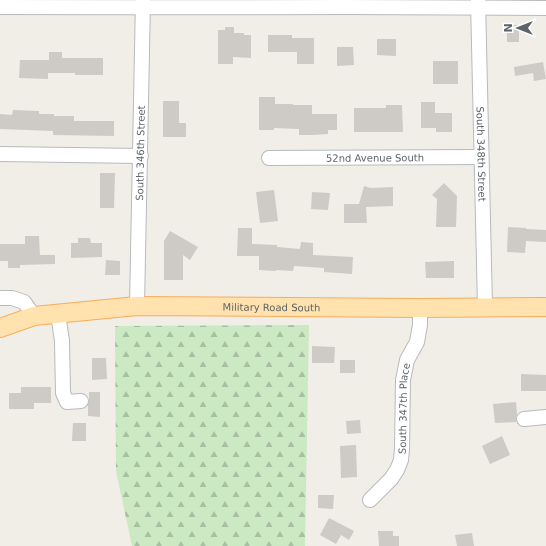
<svg xmlns="http://www.w3.org/2000/svg" width="546" height="546" font-family="'DejaVu Sans',sans-serif">
<defs>
<pattern id="forest-firs" width="22" height="20" patternUnits="userSpaceOnUse"><rect width="22" height="20" fill="#cbe9c3"/><path d="M5 1l3.5 6h-7zM16 11l3.5 6h-7z" fill="#a8c0a2"/></pattern>
</defs>
<rect width="100%" height="100%" fill="#f1ede7"/>
<path fill="url(#forest-firs)" d="M 309,325 L 305,546 L 132,546 L 116,471 L 115,326 Z"/>
<path fill="#cecac6" d="M 507,25 L 519,25 L 519,42 L 507,42 Z
M 225,27 L 234,27 L 234,33 L 244,33 L 244,35 L 251,35 L 251,58 L 233,57 L 233,64 L 218,64 L 218,30 L 225,30 Z
M 268,35 L 292,35 L 292,38 L 314,38 L 314,64 L 297,64 L 297,52 L 268,52 Z
M 377,39 L 396,39 L 396,56 L 377,55 Z
M 337,47 L 353,47 L 354,65 L 337,66 Z
M 49,52 L 62,52 L 62,58 L 103,58 L 103,75 L 75,75 L 75,73 L 48,73 L 48,79 L 19,78 L 20,60 L 49,60 Z
M 433,61 L 458,61 L 458,84 L 433,84 Z
M 543,62 L 546,79 L 534,81 L 533,73 L 515,76 L 514,67 Z
M 259,97 L 275,97 L 275,104 L 293,104 L 293,105 L 312,105 L 312,114 L 337,114 L 337,130 L 328,130 L 328,134 L 312,135 L 299,135 L 299,129 L 274,128 L 274,130 L 259,130 Z
M 163,101 L 179,101 L 179,123 L 186,123 L 186,137 L 163,137 Z
M 421,102 L 435,102 L 435,113 L 452,113 L 452,132 L 436,132 L 436,128 L 421,128 Z
M 386,105 L 402,105 L 403,132 L 354,132 L 354,108 L 386,108 Z
M 13,110 L 39,111 L 39,114 L 54,114 L 54,116 L 74,116 L 74,121 L 114,121 L 114,136 L 53,135 L 53,131 L 0,129 L 0,114 L 12,115 Z
M 100,173 L 115,173 L 114,208 L 100,208 Z
M 444,183 L 457,196 L 456,227 L 436,227 L 437,199 L 432,195 Z
M 364,186 L 371,188 L 393,187 L 393,206 L 366,207 L 367,223 L 344,223 L 344,204 L 359,204 Z
M 274,190 L 278,221 L 260,223 L 256,192 Z
M 312,192 L 330,193 L 328,210 L 311,209 Z
M 508,227 L 526,228 L 526,229 L 546,230 L 546,242 L 526,241 L 525,253 L 507,252 Z
M 238,228 L 252,228 L 252,244 L 277,245 L 277,247 L 300,249 L 301,242 L 313,243 L 313,255 L 353,257 L 352,274 L 324,272 L 324,268 L 294,266 L 293,271 L 276,270 L 276,271 L 259,270 L 259,256 L 237,256 Z
M 170,231 L 198,247 L 190,260 L 183,255 L 183,280 L 164,280 L 164,241 Z
M 25,236 L 39,236 L 40,255 L 55,255 L 55,264 L 20,265 L 20,268 L 8,268 L 8,261 L 0,261 L 0,244 L 25,244 Z
M 78,238 L 90,238 L 91,243 L 102,243 L 102,257 L 71,258 L 71,243 L 78,243 Z
M 106,260 L 120,261 L 120,275 L 105,275 Z
M 454,261 L 454,278 L 426,278 L 425,262 Z
M 312,346 L 335,347 L 334,363 L 312,363 Z
M 92,358 L 106,358 L 107,379 L 92,380 Z
M 340,360 L 355,360 L 355,373 L 340,373 Z
M 521,374 L 546,375 L 546,391 L 521,391 Z
M 21,387 L 51,387 L 51,403 L 34,403 L 34,409 L 9,409 L 9,393 L 21,393 Z
M 89,392 L 100,392 L 100,417 L 88,416 L 88,405 L 89,401 Z
M 516,402 L 517,414 L 516,419 L 516,422 L 495,423 L 493,404 Z
M 360,420 L 361,433 L 347,434 L 346,421 Z
M 73,423 L 86,423 L 86,441 L 72,441 Z
M 502,436 L 510,455 L 490,464 L 482,446 Z
M 356,445 L 357,477 L 341,478 L 340,446 Z
M 318,495 L 334,495 L 333,509 L 318,508 Z
M 329,518 L 354,531 L 349,540 L 341,535 L 336,544 L 320,535 Z
M 378,531 L 393,531 L 393,536 L 399,536 L 399,546 L 379,546 Z
M 472,533 L 474,546 L 457,546 L 455,535 Z"/>
<g fill="none" stroke-linecap="round" stroke-linejoin="round">
<defs>
<g id="minor">
<path id="s1" d="M 478,0 L 485,307"/>
<path d="M 0,7 C 182,8 364,6 546,8"/>
<path d="M 0,154 L 141,156"/>
<path id="s2" d="M 269,158 L 481,157"/>
<path d="M 0,298 L 12,298 L 24,302 L 34,316"/>
<path id="s3" d="M 137,306 L 143,0"/>
<path d="M 58,314 L 62,341 L 63,393 L 67,402 L 81,401"/>
<path d="M 524,419 L 546,417"/>
<path id="s4" d="M 370,500 L 391,479 L 397,470 L 401,460 L 402,449 L 403,380 L 407,360 L 417,342 L 420,325 L 420,308"/>
</g>
<g id="major">
<path id="s5" d="M 0,328 L 34,316 L 137,306 L 420,308 L 546,307"/>
</g>
</defs>
<use href="#minor" stroke="#b7bbbe" stroke-width="16"/>
<use href="#major" stroke="#f8ac59" stroke-width="20"/>
<use href="#minor" stroke="#fff" stroke-width="14"/>
<use href="#major" stroke="#ffe2ae" stroke-width="18"/>
</g>
<g text-anchor="middle" stroke-width="3" stroke-linejoin="round" paint-order="stroke">
<g font-size="10" fill="#5e6568" stroke="#fff">
<text dy="4" stroke="none"><textPath href="#s3" startOffset="153">South 346th Street</textPath></text>
<text dy="4" stroke="none"><textPath href="#s1" startOffset="154">South 348th Street</textPath></text>
<text dy="4" stroke="none"><textPath href="#s2" startOffset="106">52nd Avenue South</textPath></text>
<text dy="4" stroke="none"><textPath href="#s5" startOffset="274">Military Road South</textPath></text>
<text dy="4" stroke="none"><textPath href="#s4" startOffset="103">South 347th Place</textPath></text>
</g>
</g>
<g transform="translate(518 28) rotate(270)" stroke="#ffffff" stroke-width="3" paint-order="stroke">
<path d="M0-3L7 15L0 10L-7 15Z" fill="#5e6568"/>
<text y="-6" font-size="11" font-weight="bold" text-anchor="middle" fill="#5e6568">N</text>
</g>
</svg>
